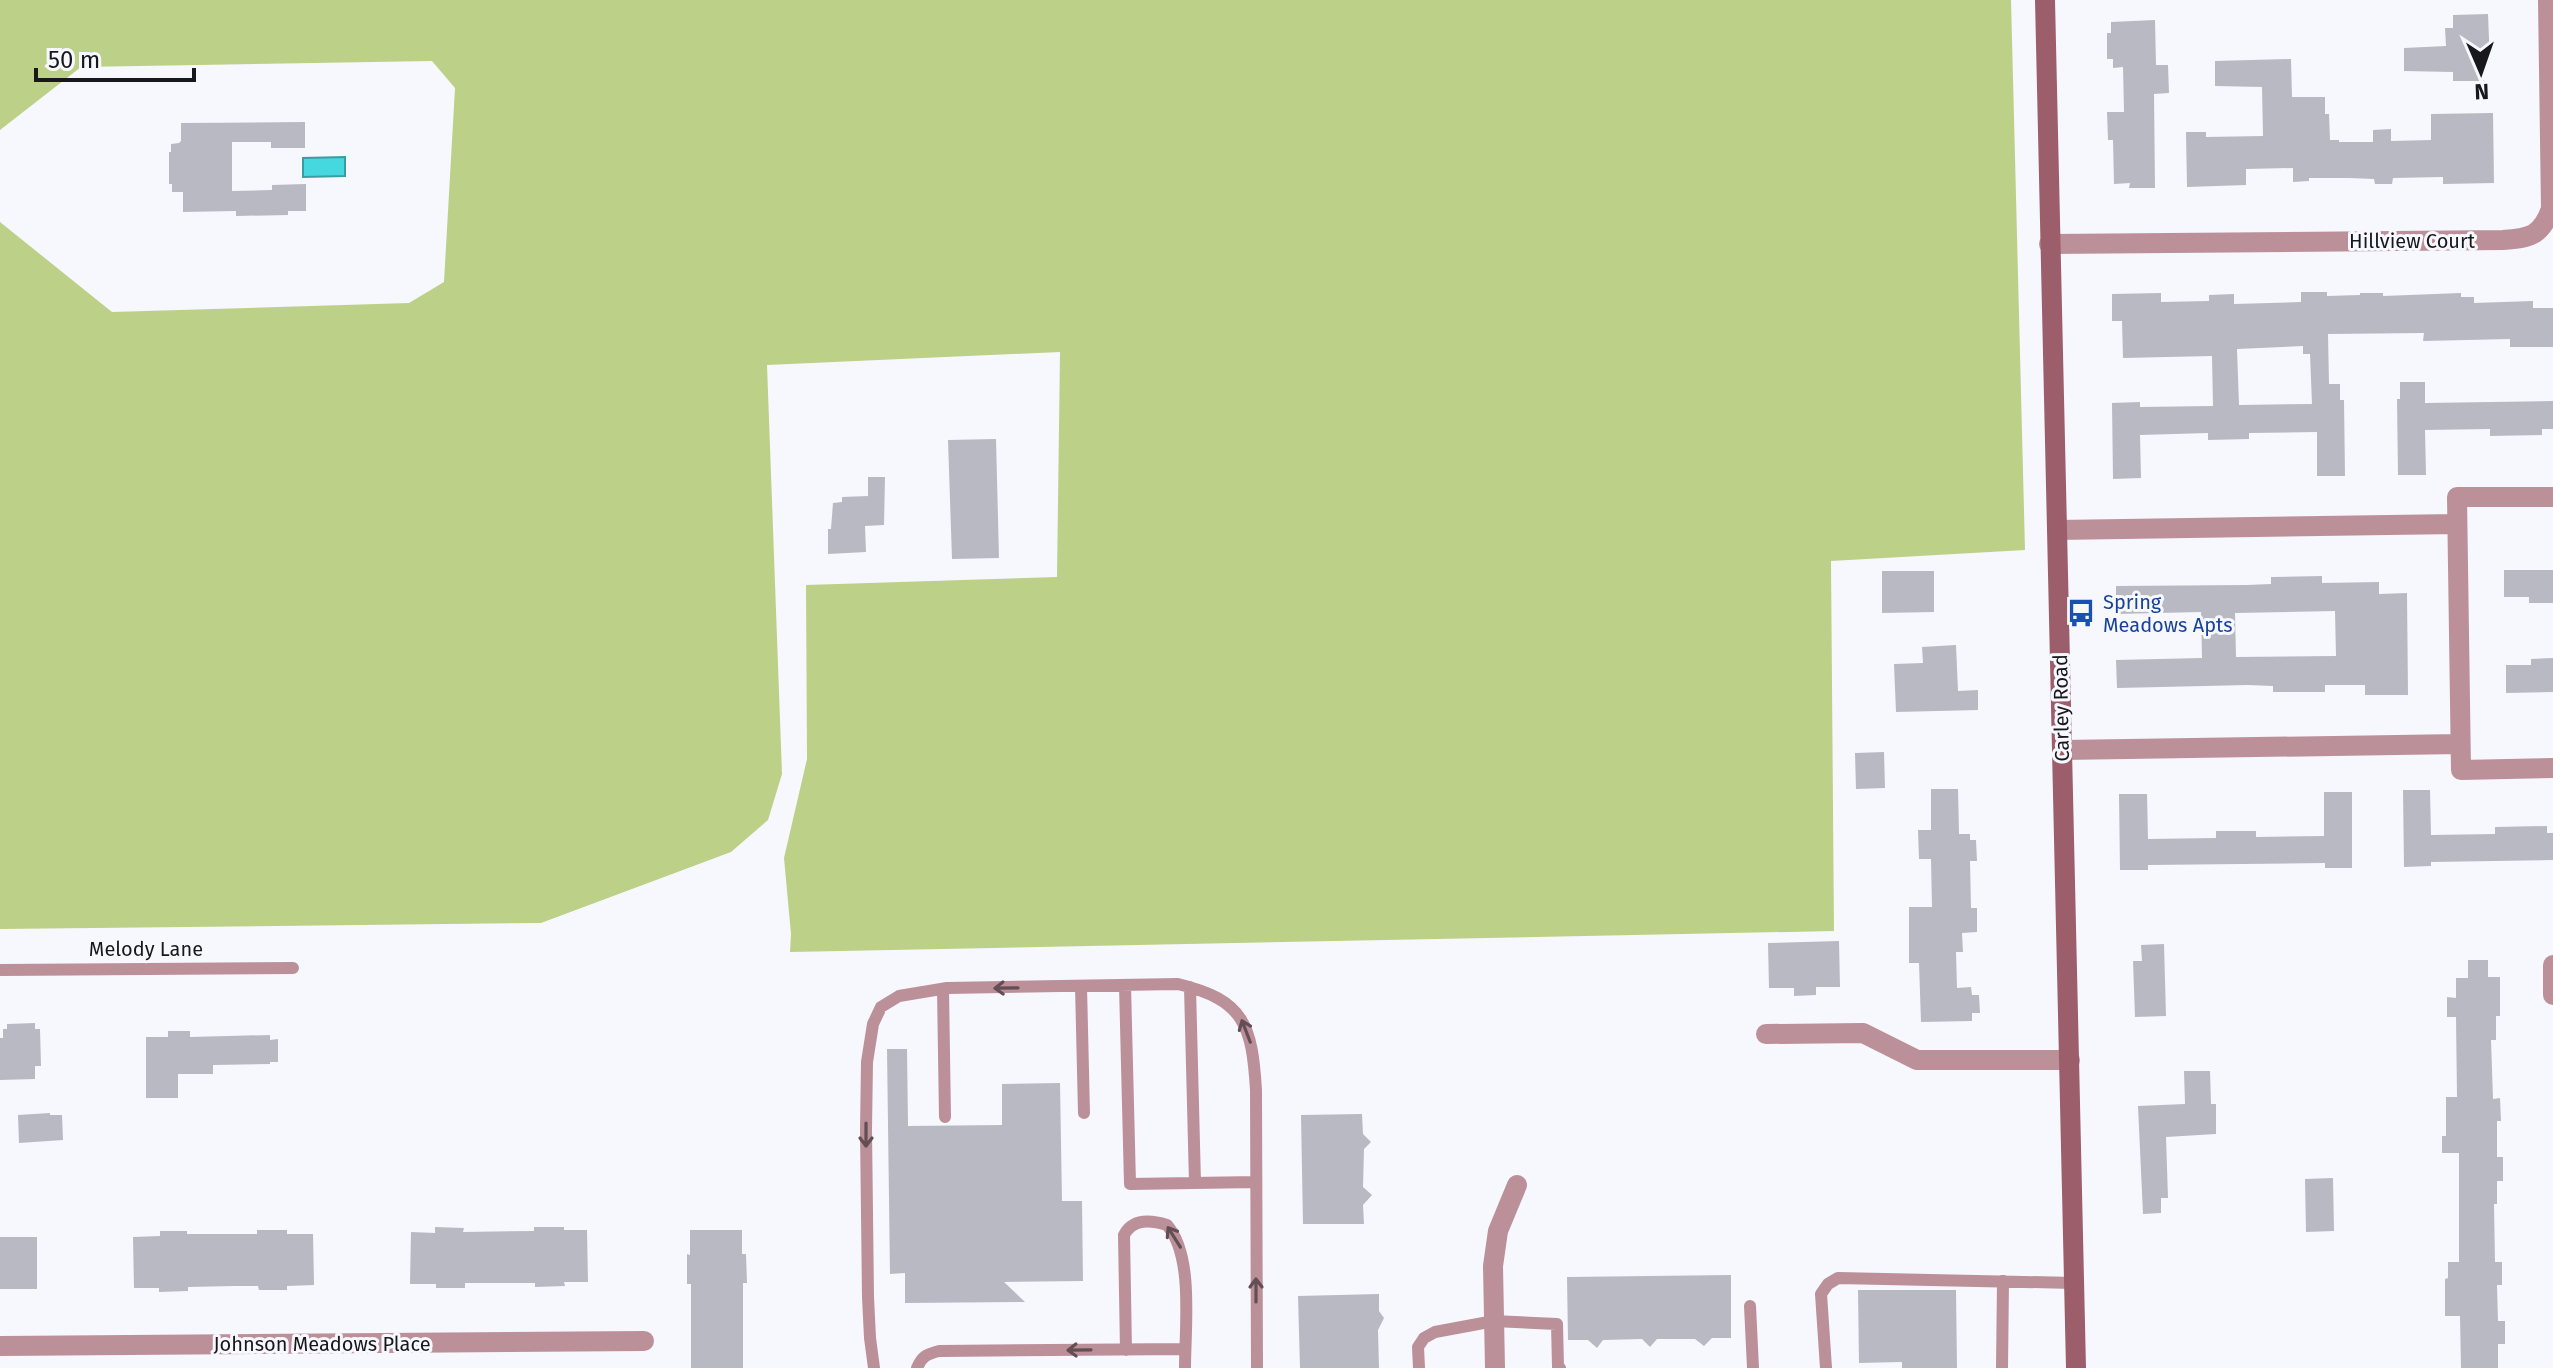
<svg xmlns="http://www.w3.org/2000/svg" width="2553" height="1368" font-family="'Fira Sans',sans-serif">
<rect width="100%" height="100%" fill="#f7f7fe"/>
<path fill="#bdd088" d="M 0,0 L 2011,0 L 2025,550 L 1831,561 L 1834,931 L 790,952 L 791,934 L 784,858 L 807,759 L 806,585 L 1057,577 L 1060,352 L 767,365 L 782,774 L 768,820 L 731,852 L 541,923 L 0,929 L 0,222 L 112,312 L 409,303 L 444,282 L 455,88 L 432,61 L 81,67 L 0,130 Z"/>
<path fill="#45d8df" stroke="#389ea4" stroke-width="2" d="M 345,157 L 345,176 L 303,177 L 303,158 Z"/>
<path fill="#b9b9c4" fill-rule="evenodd" d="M 2488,14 L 2490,63 L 2484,63 L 2484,81 L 2453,81 L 2453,72 L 2404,71 L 2404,48 L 2446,46 L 2445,28 L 2453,28 L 2453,15 Z
M 2155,20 L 2156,65 L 2168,65 L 2169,93 L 2154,94 L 2155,188 L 2129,188 L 2130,183 L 2114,184 L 2113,140 L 2108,140 L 2107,112 L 2124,112 L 2123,67 L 2113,68 L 2113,59 L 2107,59 L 2107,33 L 2111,33 L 2111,22 Z
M 2291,59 L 2292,97 L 2325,97 L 2325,114 L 2329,114 L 2330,140 L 2339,140 L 2339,142 L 2373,142 L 2373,130 L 2391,129 L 2391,141 L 2431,140 L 2431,114 L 2493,113 L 2494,183 L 2443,184 L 2443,177 L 2393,178 L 2392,184 L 2375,184 L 2374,179 L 2349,178 L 2309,178 L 2309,181 L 2293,182 L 2293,168 L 2246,169 L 2246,185 L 2187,187 L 2186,132 L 2206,132 L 2206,137 L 2263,136 L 2262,87 L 2215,86 L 2215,61 Z
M 305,122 L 305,148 L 271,148 L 271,142 L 232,142 L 232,191 L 272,190 L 272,185 L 306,184 L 306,211 L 288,211 L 288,215 L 236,216 L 236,211 L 183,212 L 183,192 L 172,192 L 172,184 L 169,184 L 169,152 L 171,152 L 171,144 L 179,143 L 181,141 L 181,123 Z
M 2301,292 L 2327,292 L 2327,296 L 2360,295 L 2360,293 L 2383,293 L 2383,296 L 2461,293 L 2461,297 L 2474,297 L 2474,303 L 2533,301 L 2533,308 L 2553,308 L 2553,347 L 2510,347 L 2510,339 L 2423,341 L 2424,333 L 2328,334 L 2329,384 L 2340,384 L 2340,400 L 2344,400 L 2345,476 L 2317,476 L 2317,432 L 2249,433 L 2249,439 L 2208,440 L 2208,433 L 2140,435 L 2141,478 L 2113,479 L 2112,403 L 2140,402 L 2140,407 L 2213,406 L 2212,356 L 2123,358 L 2122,321 L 2112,321 L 2112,294 L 2161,293 L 2161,302 L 2209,301 L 2209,295 L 2234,294 L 2234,304 L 2301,302 ZM 2303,346 L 2303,354 L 2310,354 L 2312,404 L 2239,405 L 2237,349 Z
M 2400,382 L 2425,382 L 2425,403 L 2553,401 L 2553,429 L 2542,429 L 2542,435 L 2490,436 L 2490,429 L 2425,430 L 2426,475 L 2398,475 L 2397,399 L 2400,399 Z
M 996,439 L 999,558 L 952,559 L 948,440 Z
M 868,477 L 885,477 L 884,525 L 865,526 L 866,552 L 828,554 L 828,529 L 831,529 L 833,503 L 842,502 L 842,497 L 868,496 Z
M 2504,570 L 2553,570 L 2553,603 L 2529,603 L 2529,597 L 2504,597 Z
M 1882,571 L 1934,571 L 1934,612 L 1882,613 Z
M 2322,576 L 2322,583 L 2379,582 L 2379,594 L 2407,593 L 2408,695 L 2365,695 L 2365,685 L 2325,685 L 2325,692 L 2273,692 L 2273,686 L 2248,685 L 2117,688 L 2116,660 L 2202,658 L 2201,612 L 2116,614 L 2116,586 L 2247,585 L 2271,584 L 2271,577 ZM 2335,611 L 2336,656 L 2236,657 L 2235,613 Z
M 1956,645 L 1958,691 L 1978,690 L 1978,710 L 1896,712 L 1894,664 L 1923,663 L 1922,647 Z
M 2553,658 L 2553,692 L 2506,693 L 2506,665 L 2531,665 L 2531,659 Z
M 1884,752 L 1885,788 L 1856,789 L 1855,753 Z
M 1931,789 L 1958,789 L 1959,834 L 1970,834 L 1970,840 L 1976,840 L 1977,861 L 1970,861 L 1971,908 L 1977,908 L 1977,932 L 1962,933 L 1963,952 L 1956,952 L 1957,988 L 1971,987 L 1972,995 L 1979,995 L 1980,1013 L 1972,1013 L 1972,1021 L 1921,1022 L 1919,963 L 1909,963 L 1909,907 L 1932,907 L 1931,859 L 1919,859 L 1918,830 L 1931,830 Z
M 2403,790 L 2430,790 L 2431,835 L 2495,834 L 2495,827 L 2547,826 L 2547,833 L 2553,833 L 2553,860 L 2431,862 L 2431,866 L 2404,867 Z
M 2324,792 L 2352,792 L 2352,868 L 2325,868 L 2325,863 L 2148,865 L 2148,870 L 2120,870 L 2119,794 L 2147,794 L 2148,839 L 2216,838 L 2216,831 L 2256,831 L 2256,837 L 2324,836 Z
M 1839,941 L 1840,987 L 1816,987 L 1816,995 L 1794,996 L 1794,988 L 1769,988 L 1768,943 Z
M 2164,944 L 2166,1016 L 2135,1017 L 2133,961 L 2142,961 L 2141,945 Z
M 2468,960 L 2488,960 L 2488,977 L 2500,977 L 2500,1016 L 2496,1016 L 2496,1040 L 2491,1040 L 2493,1099 L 2500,1098 L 2501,1121 L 2497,1121 L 2497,1157 L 2503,1157 L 2503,1181 L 2497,1181 L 2497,1204 L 2494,1204 L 2495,1262 L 2502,1262 L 2502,1285 L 2497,1285 L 2498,1321 L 2505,1321 L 2505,1344 L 2498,1344 L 2498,1368 L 2461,1368 L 2460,1316 L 2445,1316 L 2445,1279 L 2448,1278 L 2448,1262 L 2459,1262 L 2459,1153 L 2442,1153 L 2442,1136 L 2446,1136 L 2446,1097 L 2457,1097 L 2456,1017 L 2447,1017 L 2447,997 L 2456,998 L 2456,978 L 2468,978 Z
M 35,1023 L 35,1029 L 40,1029 L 41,1066 L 35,1066 L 35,1079 L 0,1080 L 0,1038 L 3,1038 L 3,1029 L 7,1029 L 7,1024 Z
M 168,1031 L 190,1031 L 190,1037 L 270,1035 L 270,1040 L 278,1039 L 278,1062 L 270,1062 L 270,1064 L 213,1065 L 213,1074 L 178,1074 L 178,1098 L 146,1098 L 146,1037 L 168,1037 Z
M 887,1049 L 907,1049 L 908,1126 L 1002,1125 L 1002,1084 L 1060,1083 L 1062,1201 L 1082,1201 L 1083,1281 L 1004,1282 L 1025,1302 L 905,1303 L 905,1273 L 890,1274 Z
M 2184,1071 L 2210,1071 L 2211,1104 L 2216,1104 L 2216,1134 L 2166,1137 L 2168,1198 L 2161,1198 L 2161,1213 L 2143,1214 L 2138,1106 L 2185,1104 Z
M 50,1113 L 50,1115 L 62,1115 L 63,1140 L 19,1143 L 18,1115 Z
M 1362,1114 L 1363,1134 L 1371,1142 L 1364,1149 L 1363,1187 L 1372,1195 L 1363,1205 L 1364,1224 L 1303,1224 L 1301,1115 Z
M 2333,1178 L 2334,1231 L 2306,1232 L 2305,1179 Z
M 435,1227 L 464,1228 L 463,1232 L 534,1231 L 534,1227 L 564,1227 L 564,1230 L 587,1230 L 588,1282 L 564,1282 L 565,1286 L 535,1287 L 535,1283 L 465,1283 L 465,1288 L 436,1288 L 436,1284 L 410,1284 L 411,1232 L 435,1233 Z
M 257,1230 L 287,1230 L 287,1234 L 313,1234 L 314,1285 L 287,1286 L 287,1290 L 259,1290 L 258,1286 L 234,1286 L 188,1287 L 188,1291 L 159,1292 L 159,1288 L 134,1288 L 133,1237 L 160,1236 L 160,1231 L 187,1231 L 187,1234 L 257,1234 Z
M 690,1230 L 742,1230 L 742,1254 L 746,1254 L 747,1283 L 743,1283 L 743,1368 L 691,1368 L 691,1284 L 687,1284 L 687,1254 L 690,1255 Z
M 0,1237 L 37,1237 L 37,1289 L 0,1289 Z
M 1731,1275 L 1731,1338 L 1712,1338 L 1704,1346 L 1695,1339 L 1657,1339 L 1650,1347 L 1642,1339 L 1603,1340 L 1597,1348 L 1588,1340 L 1568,1340 L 1567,1277 Z
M 1858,1290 L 1956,1290 L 1957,1368 L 1902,1368 L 1902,1362 L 1859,1363 Z
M 1379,1294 L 1379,1311 L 1384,1318 L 1378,1330 L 1379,1368 L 1300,1368 L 1298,1296 Z"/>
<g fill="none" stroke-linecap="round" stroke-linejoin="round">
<path stroke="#bc9098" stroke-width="12" d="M 0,970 L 293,968
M 1125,985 L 1130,1184 L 1256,1182
M 1081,986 L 1084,1113
M 1190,987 L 1195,1183
M 943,989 L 945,1117
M 1750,1306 L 1753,1368
M 1126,1350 L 1124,1235 C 1133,1218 1151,1220 1167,1225 C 1194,1256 1185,1327 1185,1368
M 874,1368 L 870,1338 L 868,1297 L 866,1130 L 867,1062 L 873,1024 L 881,1007 L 899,996 L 947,988 L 1178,984 C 1245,1000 1252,1026 1256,1090 L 1257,1368
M 917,1368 C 922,1356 927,1354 939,1351 L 1185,1349
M 1419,1368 L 1418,1347 L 1424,1338 L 1435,1332 L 1494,1321 L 1557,1324 L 1558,1367 L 1560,1368
M 1826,1368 L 1821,1294 L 1828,1284 L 1838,1278 L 2074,1283
M 2002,1368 L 2003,1281"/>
<path stroke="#bc9098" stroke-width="20" d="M 2049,244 L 2503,240 C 2530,238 2541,236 2551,209 L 2548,0
M 2553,497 L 2457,497 L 2461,770 L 2553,768
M 2057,530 L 2457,524
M 2063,750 L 2460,744
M 2553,965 L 2553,995
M 1766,1034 L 1863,1033 L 1917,1060 L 2070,1060
M 0,1346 L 644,1341
M 1495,1368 L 1493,1266 L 1498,1231 L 1517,1185"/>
<path stroke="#9c5e6b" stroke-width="20" d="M 2045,0 L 2076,1368"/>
</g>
<defs><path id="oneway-shaft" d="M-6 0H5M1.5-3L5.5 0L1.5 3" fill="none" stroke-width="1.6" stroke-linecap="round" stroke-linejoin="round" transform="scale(2)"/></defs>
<g stroke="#624e54">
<use href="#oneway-shaft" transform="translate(1006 988) rotate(179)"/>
<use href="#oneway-shaft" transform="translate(1246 1031) rotate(-111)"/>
<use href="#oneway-shaft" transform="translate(866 1135) rotate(90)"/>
<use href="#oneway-shaft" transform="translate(1174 1237) rotate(-122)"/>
<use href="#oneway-shaft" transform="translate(1256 1290) rotate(-90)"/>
<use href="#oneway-shaft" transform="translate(1079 1350) rotate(179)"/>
</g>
<defs>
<symbol id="bus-bare" viewBox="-9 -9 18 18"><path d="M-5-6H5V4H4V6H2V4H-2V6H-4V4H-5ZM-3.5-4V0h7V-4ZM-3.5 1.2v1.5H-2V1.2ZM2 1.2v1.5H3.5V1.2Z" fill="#1a4fb4" stroke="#f7f7fe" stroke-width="2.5" paint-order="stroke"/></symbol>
</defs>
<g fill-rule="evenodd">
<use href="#bus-bare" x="2061" y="593" width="40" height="40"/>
</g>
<g text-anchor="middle" stroke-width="6" stroke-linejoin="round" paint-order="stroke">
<g font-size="20" fill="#18181c" stroke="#f7f7fe">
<text x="2412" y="248">Hillview Court</text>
<text transform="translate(2061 708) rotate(-91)" y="7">Carley Road</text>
<text x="146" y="956">Melody Lane</text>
<text x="322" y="1351">Johnson Meadows Place</text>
</g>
<g font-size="20" fill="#164399" stroke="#f7f7fe" text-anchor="start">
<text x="2103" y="609">Spring<tspan x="2103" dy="23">Meadows Apts</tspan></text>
</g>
</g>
<g transform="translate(2481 72) rotate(178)" stroke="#f7f7fe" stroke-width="6" paint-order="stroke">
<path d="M0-6L14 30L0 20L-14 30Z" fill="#18181c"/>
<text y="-12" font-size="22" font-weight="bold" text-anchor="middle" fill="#18181c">N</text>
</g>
<path d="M36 68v12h158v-12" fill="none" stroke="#18181c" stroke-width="4"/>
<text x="48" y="68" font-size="24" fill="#18181c" stroke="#f7f7fe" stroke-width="6" paint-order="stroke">50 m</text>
</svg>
